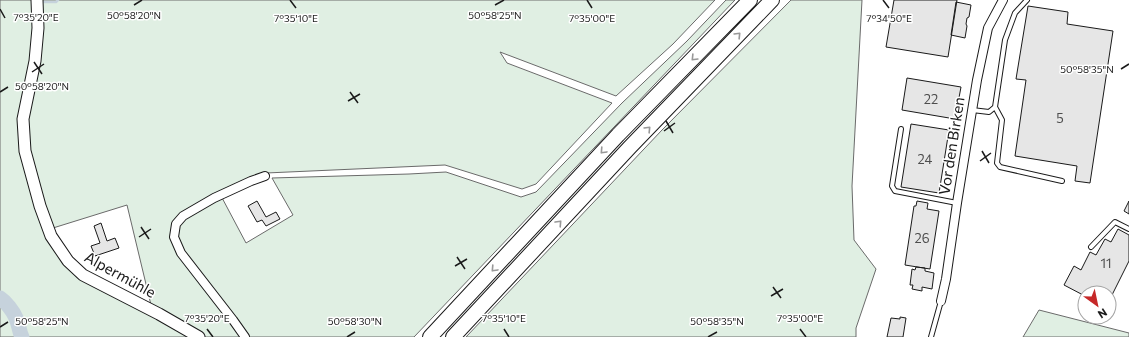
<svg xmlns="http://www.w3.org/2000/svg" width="1129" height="337" font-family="Commissioner,sans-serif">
<rect width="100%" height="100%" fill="#fff"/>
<path fill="#e0efe3" stroke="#6a6a6a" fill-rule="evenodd" d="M 0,0 L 715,0 L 673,44 L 616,96 L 500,52 L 507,63 L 612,103 L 536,184 L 522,189 L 445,165 L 266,173 L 220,194 L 246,243 L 293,215 L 272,178 L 409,174 L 446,172 L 521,197 L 536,192 L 622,103 L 687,41 L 726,0 L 735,0 L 414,337 L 0,337 ZM 127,205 L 151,305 L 85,273 L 70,260 L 53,228 Z
M 791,0 L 862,0 L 852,186 L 854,240 L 876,269 L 856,328 L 856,337 L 466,337 L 662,130 Z
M 1039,310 L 1129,333 L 1129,337 L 1023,337 Z"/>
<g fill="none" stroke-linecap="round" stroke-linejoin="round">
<path stroke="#c6d2dc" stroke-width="2.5" d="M 44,2 L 56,2 L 58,0"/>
<path stroke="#c6d2dc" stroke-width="15" d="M 0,298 C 6,302 13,311 16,318 C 19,325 19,331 22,337"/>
</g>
<path fill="#e6e6e6" stroke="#1a1a1a" d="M 894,0 L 957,0 L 948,57 L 886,47 Z
M 956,2 L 971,5 L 969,17 L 967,18 L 966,24 L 967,26 L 965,38 L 951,35 Z
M 1028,6 L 1068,12 L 1067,24 L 1113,31 L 1090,183 L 1075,181 L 1077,166 L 1015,156 L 1026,80 L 1016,79 Z
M 907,78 L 961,87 L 955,119 L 902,110 Z
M 911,124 L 949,130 L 939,193 L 901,187 Z
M 257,201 L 266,217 L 276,212 L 280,219 L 266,226 L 262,220 L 257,222 L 248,206 Z
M 917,201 L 928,203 L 927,209 L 939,211 L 930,269 L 905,265 L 914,206 L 916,206 Z
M 1129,201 L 1129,214 L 1124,211 Z
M 101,223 L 107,241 L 115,238 L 119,248 L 95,256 L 91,246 L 100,243 L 94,226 Z
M 1118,229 L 1129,235 L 1129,261 L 1109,301 L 1109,293 L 1085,293 L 1085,296 L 1064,285 L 1074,266 L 1081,270 L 1090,252 L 1096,255 L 1105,239 L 1111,242 Z
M 916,267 L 925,268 L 925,271 L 934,273 L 932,289 L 922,287 L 922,291 L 912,289 L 913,285 L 910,285 L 912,269 L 915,270 Z
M 900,317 L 906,318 L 903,337 L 887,337 L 891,318 L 900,319 Z"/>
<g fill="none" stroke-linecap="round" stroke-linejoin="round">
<defs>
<path id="service" d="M 995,107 L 1002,120 L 997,163 L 1000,167 L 1062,181
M 972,110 L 989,112 L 995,107 L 1005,40 L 1015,13 L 1027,0
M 901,129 L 892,186 L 895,191 L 957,203
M 1091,247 L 1115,222 L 1129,229
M 931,337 L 941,301"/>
<path id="minor" d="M 941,301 L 946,279 L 957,203 L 977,80 L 988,28 L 1003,0
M 245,337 L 233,320 L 181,253 L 174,237 L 176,224 L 183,216 L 214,198 L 251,181 L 265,176"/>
<path id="secondary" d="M 37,0 L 38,28 L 35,61 L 23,119 L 25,151 L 40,206 L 51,236 L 68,261 L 83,275 L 159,314 L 199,337"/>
<path id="motorway" d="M 430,337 L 618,135 L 750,0
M 453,337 L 630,147 L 772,0"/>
</defs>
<use href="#service" stroke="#1a1a1a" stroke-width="6"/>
<use href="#minor" stroke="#1a1a1a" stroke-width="10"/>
<use href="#secondary" stroke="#1a1a1a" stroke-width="13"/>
<use href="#motorway" stroke="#1a1a1a" stroke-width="16"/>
<use href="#service" stroke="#fff" stroke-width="4"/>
<use href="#minor" stroke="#fff" stroke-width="8"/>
<use href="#secondary" stroke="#fff" stroke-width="11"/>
<use href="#motorway" stroke="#fff" stroke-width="14"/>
</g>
<defs><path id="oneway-chevron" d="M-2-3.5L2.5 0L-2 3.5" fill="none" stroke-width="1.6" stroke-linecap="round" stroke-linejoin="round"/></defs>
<g stroke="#989898">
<use href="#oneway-chevron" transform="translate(738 35) rotate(-46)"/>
<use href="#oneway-chevron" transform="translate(694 58) rotate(134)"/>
<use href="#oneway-chevron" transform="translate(648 129) rotate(-46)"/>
<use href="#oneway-chevron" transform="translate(603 151) rotate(133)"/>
<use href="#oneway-chevron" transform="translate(559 223) rotate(-47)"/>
<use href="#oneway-chevron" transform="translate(494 269) rotate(133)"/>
</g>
<path fill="none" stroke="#1a1a1a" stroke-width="1.5" d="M 290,0 L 296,8M 587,0 L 592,8M 883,0 L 889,8M 134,5 L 142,0M 495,5 L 504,0M 0,9 L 5,18M 34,62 L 42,74M 1121,69 L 1129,64M 32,72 L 44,64M 0,92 L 8,87M 350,92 L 358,103M 348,101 L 360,94M 666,121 L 673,133M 664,131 L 675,123M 982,151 L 989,163M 980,161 L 991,153M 141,227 L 149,239M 139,237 L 151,229M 457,257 L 465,269M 455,266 L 467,259M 773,287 L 781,298M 771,296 L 783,289M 0,327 L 8,322M 207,329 L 213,337M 504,329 L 509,337M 800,329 L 806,337M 347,337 L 355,332M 708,337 L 717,332"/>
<g text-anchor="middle" stroke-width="3" stroke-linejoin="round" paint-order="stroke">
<g font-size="13" fill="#4d4d4d">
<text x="931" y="104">22</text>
<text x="1060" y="123">5</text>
<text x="925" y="164">24</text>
<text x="922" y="243">26</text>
<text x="1106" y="268">11</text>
</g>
<g font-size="15" fill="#1a1a1a" stroke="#fff">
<text transform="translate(952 146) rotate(-81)" y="5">Vor den Birken</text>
<text transform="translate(120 275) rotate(29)" y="5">Alpermühle</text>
</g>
</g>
<g font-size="10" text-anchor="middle" fill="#1a1a1a" stroke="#fff" stroke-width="3" stroke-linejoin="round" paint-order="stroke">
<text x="495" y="19">50°58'25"N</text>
<text x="134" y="19">50°58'20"N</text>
<text x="36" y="21">7°35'20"E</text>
<text x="296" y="22">7°35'10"E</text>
<text x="592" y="22">7°35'00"E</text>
<text x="889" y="22">7°34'50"E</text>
<text x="1087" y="73">50°58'35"N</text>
<text x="42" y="90">50°58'20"N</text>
<text x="207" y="322">7°35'20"E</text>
<text x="504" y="322">7°35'10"E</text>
<text x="800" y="322">7°35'00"E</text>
<text x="355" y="325">50°58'30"N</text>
<text x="717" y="325">50°58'35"N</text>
<text x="42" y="325">50°58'25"N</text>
</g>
<g transform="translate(1097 305) rotate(147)"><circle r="19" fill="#ffffff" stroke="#a3a3a3"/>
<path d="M0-3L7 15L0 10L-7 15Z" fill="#c62828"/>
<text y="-6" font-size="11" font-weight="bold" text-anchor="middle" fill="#1a1a1a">N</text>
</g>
</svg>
